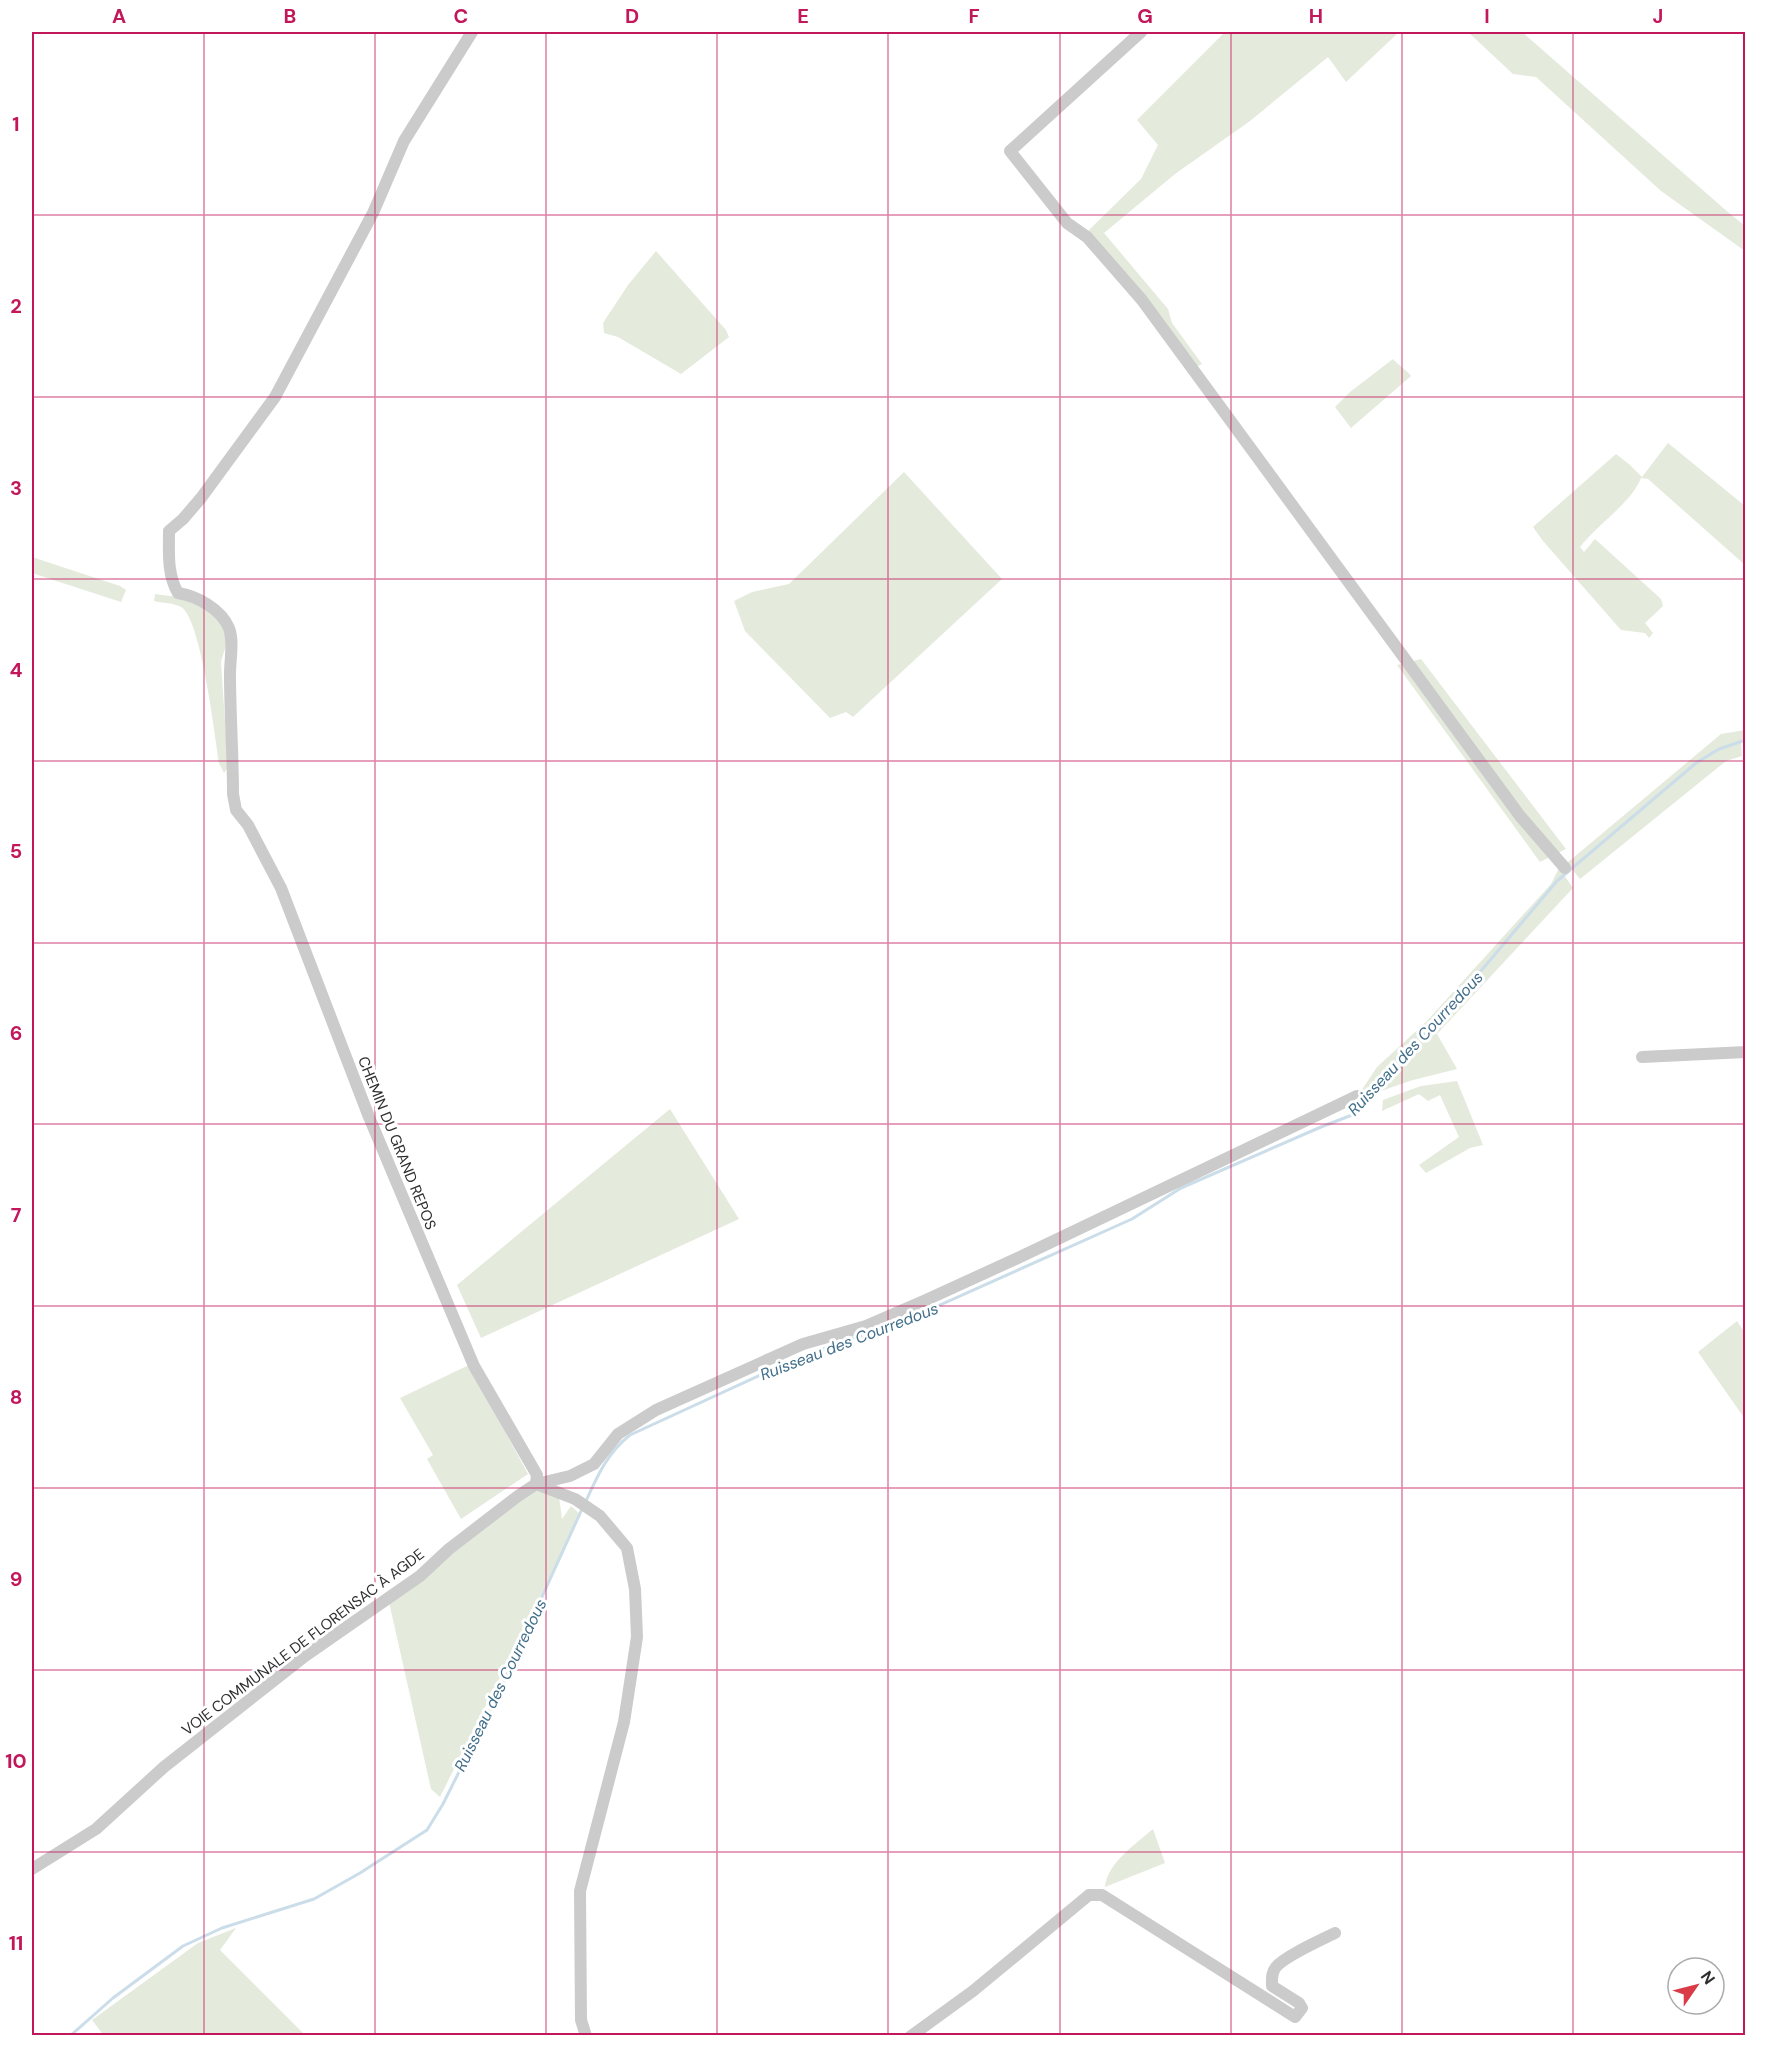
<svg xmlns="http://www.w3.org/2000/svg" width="1777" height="2067" font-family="'DM Sans',sans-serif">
<rect width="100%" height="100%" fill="#fff"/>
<path fill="#e4eadc" d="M 1225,32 L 1399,32 L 1346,82 L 1328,57 L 1250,121 L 1175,174 L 1104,233 L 1168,309 L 1172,323 L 1202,364 L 1187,371 L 1088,237 L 1089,230 L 1141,179 L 1158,145 L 1137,120 Z
M 1468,32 L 1522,32 L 1729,213 L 1745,226 L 1745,251 L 1661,191 L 1536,77 L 1513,74 Z
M 656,251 L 726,330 L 729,337 L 681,374 L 618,337 L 604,333 L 603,323 L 628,285 Z
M 1393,359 C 1399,366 1406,369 1411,376 L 1351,428 L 1335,407 L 1350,392 Z
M 1668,443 L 1745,506 L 1745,565 L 1648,479 L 1641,478 C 1632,502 1597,525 1580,547 L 1584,552 L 1595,539 L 1661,599 L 1663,606 L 1645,623 L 1653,633 L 1649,638 L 1645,633 L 1621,630 L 1543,541 L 1533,527 L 1616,454 L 1630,465 L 1642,477 Z
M 904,472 L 1002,579 L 853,717 L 846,712 L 830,718 L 745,631 L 734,601 L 752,592 L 789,584 Z
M 32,557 L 120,586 L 126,590 L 121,602 L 32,573 Z
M 155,594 L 193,599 L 219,620 L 225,631 L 226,645 L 221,662 L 228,767 L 224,773 L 219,763 C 215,737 201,618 181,607 C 174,603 162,603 154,601 Z
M 1421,659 L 1566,849 L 1540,862 L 1397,665 Z
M 1745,730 L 1745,740 L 1741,742 L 1742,756 L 1726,761 L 1580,879 L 1567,863 L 1721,734 Z
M 1559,868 L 1573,888 L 1437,1034 L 1457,1069 L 1413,1080 L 1378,1092 L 1361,1091 L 1377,1067 L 1426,1022 L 1551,884 Z
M 1457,1081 L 1483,1145 L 1470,1148 L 1426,1173 L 1419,1165 L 1459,1137 L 1440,1095 L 1428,1101 L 1419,1094 L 1382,1111 L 1383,1100 L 1421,1086 Z
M 670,1109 L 739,1219 L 481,1338 L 457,1285 Z
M 1737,1321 L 1745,1333 L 1745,1419 L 1698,1352 Z
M 469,1365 L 528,1474 L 461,1519 L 427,1459 L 433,1455 L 400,1398 Z
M 539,1487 L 559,1497 L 562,1519 L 571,1506 L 581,1515 L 440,1797 L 431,1789 L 389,1602 Z
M 1153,1829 L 1165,1863 L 1105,1887 C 1107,1863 1136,1844 1153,1829 Z
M 236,1928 L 220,1950 L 305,2035 L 104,2036 L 92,2020 L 198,1943 Z"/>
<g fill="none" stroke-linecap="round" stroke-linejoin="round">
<path stroke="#cadde9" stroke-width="3" d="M 585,1503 C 597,1477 607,1453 630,1435 L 769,1371 L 843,1341 L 893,1326 L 1132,1219 L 1181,1188 L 1321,1127 L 1352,1115 L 1362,1108 L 1376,1085 L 1453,1004 L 1557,881 L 1696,763 L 1719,749 L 1746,740
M 70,2036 L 113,1998 L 183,1946 L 222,1928 L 314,1899 L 360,1873 L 427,1830 L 443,1804 L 495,1700 L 582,1509"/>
<path stroke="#cbcbcb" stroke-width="12" d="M 472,32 L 404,141 L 373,213 L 275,397 L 201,498 L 183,519 L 169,531 C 169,552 167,575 178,593 C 197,596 221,609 229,628 C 234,642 230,659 230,674 C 230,714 233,754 233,794 L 236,810 L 248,825 L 281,888 L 369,1117 L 474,1366 L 537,1475 L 536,1484
M 1141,32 L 1010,151 L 1067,223 L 1087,237 L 1142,300 L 1520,816 L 1565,868
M 1642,1057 L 1746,1052
M 536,1484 L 575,1499 L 600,1516 L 627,1548 L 635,1589 L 637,1637 L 624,1722 L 580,1891 L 581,2020 L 586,2036
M 32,1869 L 96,1829 L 164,1767 L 305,1656 L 420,1576 L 449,1549 L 518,1496 L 536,1484 L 570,1476 L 594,1464 L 618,1434 L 656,1410 L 803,1344 L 866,1326 L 926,1300 L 1020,1257 L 1357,1096
M 911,2036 L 973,1991 L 1089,1895 L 1102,1895 L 1295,2017 L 1302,2008 L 1299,2003 L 1272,1986 C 1272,1979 1271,1973 1276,1967 C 1285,1956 1321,1940 1335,1933"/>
</g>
<path fill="none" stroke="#c2185b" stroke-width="1.5" stroke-opacity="0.55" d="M 204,32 L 204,2036M 375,32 L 375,2036M 546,32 L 546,2036M 717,32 L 717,2036M 888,32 L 888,2036M 1060,32 L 1060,2036M 1231,32 L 1231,2036M 1402,32 L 1402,2036M 1573,32 L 1573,2036M 32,215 L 1746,215M 32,397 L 1746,397M 32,579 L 1746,579M 32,761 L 1746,761M 32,943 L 1746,943M 32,1124 L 1746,1124M 32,1306 L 1746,1306M 32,1488 L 1746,1488M 32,1670 L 1746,1670M 32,1852 L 1746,1852"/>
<g text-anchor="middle" stroke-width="6" stroke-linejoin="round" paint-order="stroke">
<g font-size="15" fill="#2e2e2e" stroke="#fff">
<text transform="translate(397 1143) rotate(68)" y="5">CHEMIN DU GRAND REPOS</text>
<text transform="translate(303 1642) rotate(-37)" y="5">VOIE COMMUNALE DE FLORENSAC À AGDE</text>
</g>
<g font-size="16" font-style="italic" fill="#416e8a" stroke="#fff">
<text transform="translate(1415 1043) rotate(-47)" y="6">Ruisseau des Courredous</text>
<text transform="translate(849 1341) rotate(-21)" y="6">Ruisseau des Courredous</text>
<text transform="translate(500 1685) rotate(-64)" y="6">Ruisseau des Courredous</text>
</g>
</g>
<rect width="1777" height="2067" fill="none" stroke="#ffffff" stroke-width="66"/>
<g transform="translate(1696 1986) rotate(55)"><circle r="28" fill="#ffffff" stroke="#ababab" stroke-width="1.5"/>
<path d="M0-4.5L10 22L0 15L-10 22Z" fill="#d93b47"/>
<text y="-9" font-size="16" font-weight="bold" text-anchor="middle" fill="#2e2e2e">N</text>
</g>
<rect x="33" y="33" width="1711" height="2001" fill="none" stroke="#c2185b" stroke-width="2"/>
<g font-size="20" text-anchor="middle" font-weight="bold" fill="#c2185b">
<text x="119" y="23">A</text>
<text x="290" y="23">B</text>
<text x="461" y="23">C</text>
<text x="632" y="23">D</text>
<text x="803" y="23">E</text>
<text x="974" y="23">F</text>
<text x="1145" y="23">G</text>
<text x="1316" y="23">H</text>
<text x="1487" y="23">I</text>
<text x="1658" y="23">J</text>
<text x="16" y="131">1</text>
<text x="16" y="313">2</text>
<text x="16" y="495">3</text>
<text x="16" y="677">4</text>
<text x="16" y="858">5</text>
<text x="16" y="1040">6</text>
<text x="16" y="1222">7</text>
<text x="16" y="1404">8</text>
<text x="16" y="1586">9</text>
<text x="16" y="1768">10</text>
<text x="16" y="1950">11</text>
</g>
</svg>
